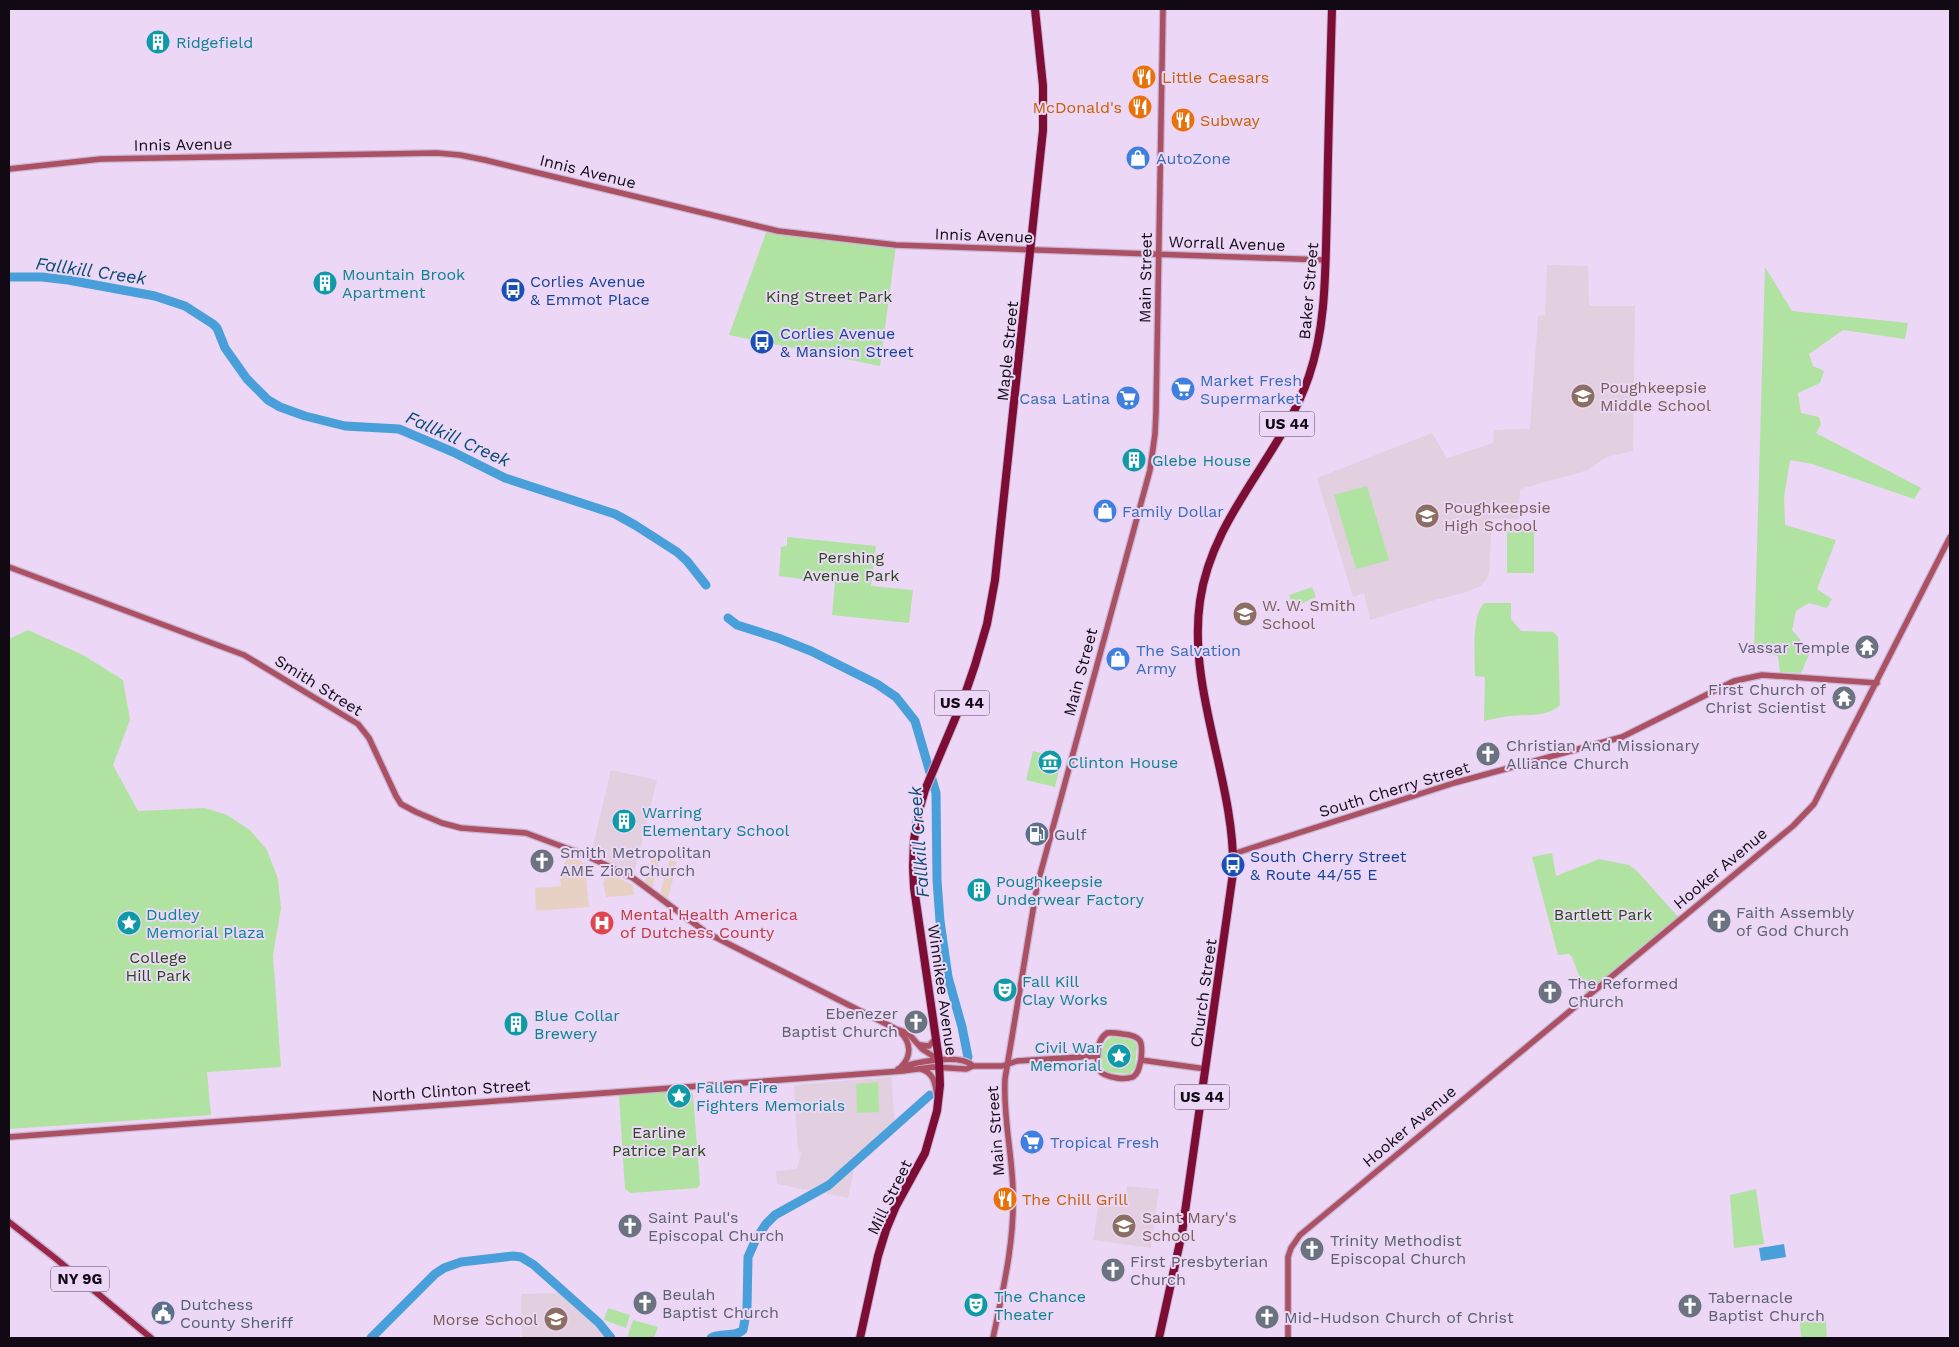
<svg xmlns="http://www.w3.org/2000/svg" width="1959" height="1347" font-family="'Work Sans',sans-serif">
<rect width="100%" height="100%" fill="#ecd7f7"/>
<path fill="#e7d1c4" d="M 567,855 L 592,866 L 586,878 L 589,907 L 536,911 L 535,888 L 561,886 L 560,877 Z
M 652,856 L 660,858 L 652,888 L 645,882 Z
M 669,860 L 677,862 L 668,900 L 660,894 Z
M 608,873 L 633,885 L 634,895 L 606,897 L 603,883 Z"/>
<path fill="#e2cfe0" d="M 1547,265 L 1588,266 L 1589,306 L 1635,306 L 1633,451 L 1607,457 L 1588,470 L 1520,489 L 1519,519 L 1492,519 L 1489,573 L 1486,580 L 1480,586 L 1466,592 L 1435,600 L 1370,620 L 1364,593 L 1353,597 L 1317,478 L 1432,433 L 1447,458 L 1493,443 L 1494,430 L 1530,429 L 1538,316 L 1545,315 Z
M 611,770 L 657,780 L 634,874 L 591,854 Z
M 891,1077 L 895,1122 L 854,1160 L 855,1165 L 848,1198 L 777,1184 L 776,1171 L 797,1169 L 801,1153 L 798,1151 L 794,1085 Z
M 1127,1186 L 1159,1189 L 1151,1248 L 1093,1240 L 1099,1202 L 1125,1207 Z
M 561,1293 L 598,1325 L 609,1338 L 522,1338 L 521,1294 Z"/>
<path fill="#b0e2a1" d="M 767,230 L 896,245 L 880,366 L 729,335 Z
M 1765,267 L 1792,311 L 1908,323 L 1905,339 L 1843,330 L 1809,354 L 1813,366 L 1824,371 L 1820,383 L 1798,393 L 1801,413 L 1819,417 L 1821,424 L 1816,433 L 1921,488 L 1914,499 L 1812,464 L 1790,460 L 1784,497 L 1785,525 L 1836,540 L 1817,589 L 1832,599 L 1827,608 L 1809,603 L 1796,611 L 1792,630 L 1804,644 L 1812,648 L 1801,673 L 1780,672 L 1778,656 L 1754,651 Z
M 1367,486 L 1389,560 L 1356,569 L 1334,495 Z
M 1507,528 L 1534,528 L 1534,573 L 1507,573 Z
M 787,537 L 876,546 L 871,586 L 913,590 L 909,623 L 832,615 L 835,583 L 779,576 L 781,547 L 787,546 Z
M 1312,587 L 1316,597 L 1294,607 L 1289,595 Z
M 1485,603 L 1511,603 L 1511,619 L 1521,631 L 1553,632 L 1558,637 L 1560,705 C 1547,718 1526,714 1509,716 C 1501,717 1493,719 1484,721 L 1485,677 L 1475,676 C 1475,660 1471,612 1485,603 Z
M 28,630 L 83,655 L 123,680 L 130,720 L 113,765 L 138,811 L 205,808 L 227,815 L 250,830 L 267,850 L 278,879 L 281,908 L 273,955 L 281,1067 L 207,1072 L 211,1115 L 9,1129 L 9,639 Z
M 1033,751 L 1062,758 L 1055,787 L 1026,780 Z
M 1552,853 L 1556,876 L 1599,859 L 1629,865 L 1637,871 L 1680,919 L 1587,997 L 1572,957 L 1569,954 L 1558,955 L 1532,857 Z
M 1114,1037 L 1133,1040 L 1137,1044 L 1135,1067 L 1130,1074 L 1107,1072 L 1102,1067 C 1101,1057 1101,1038 1114,1037 Z
M 878,1082 L 879,1112 L 857,1113 L 856,1084 Z
M 689,1090 L 693,1094 L 700,1185 L 697,1188 L 631,1193 L 625,1189 L 619,1095 Z
M 1756,1189 L 1764,1244 L 1734,1248 L 1730,1195 Z
M 608,1308 L 630,1315 L 626,1328 L 604,1320 Z
M 633,1320 L 658,1327 L 654,1338 L 627,1338 Z
M 1826,1320 L 1827,1338 L 1801,1338 L 1800,1322 Z"/>
<path fill="#499fda" d="M 1784,1244 L 1786,1257 L 1761,1261 L 1759,1248 Z"/>
<g fill="none" stroke-linecap="round" stroke-linejoin="round">
<path stroke="#499fda" stroke-width="9" d="M 9,277 L 42,277 L 68,280 L 155,296 L 185,306 L 213,324 L 217,328 L 225,348 L 247,379 L 268,400 L 280,407 L 305,416 L 345,426 L 399,429 L 453,452 L 505,478 L 615,514 L 635,525 L 677,552 L 687,561 L 706,585
M 728,618 L 737,625 L 778,638 L 811,651 L 877,684 L 896,697 L 915,721 L 936,793 L 937,880 L 940,921 L 948,977 L 962,1027 L 968,1057
M 371,1338 L 435,1274 L 444,1268 L 461,1262 L 513,1256 L 521,1257 L 534,1265 L 599,1323 L 611,1338
M 711,1338 C 721,1332 735,1338 743,1330 L 747,1309 L 748,1257 L 756,1239 L 766,1224 L 775,1215 L 829,1185 L 930,1095"/>
<defs>
<path id="secondary" d="M 9,169 L 101,159 L 437,153 L 460,155 L 485,160 L 778,231 L 896,245 L 1325,260
M 9,567 L 244,655 L 358,724 L 369,738 L 396,796 L 401,804 L 416,812 L 442,823 L 461,828 L 526,833 L 585,855 L 633,878 L 707,933 L 896,1029 L 908,1033 L 922,1049 L 939,1060
M 1233,854 L 1454,783 L 1622,737 L 1734,681 L 1762,675 L 1877,683
M 900,1032 C 911,1042 912,1056 901,1067
M 1107,1033 C 1112,1032 1117,1033 1123,1034 C 1142,1036 1143,1041 1141,1060 C 1139,1067 1139,1073 1133,1077 C 1127,1079 1123,1079 1117,1078 C 1097,1075 1096,1069 1098,1051 C 1099,1043 1100,1038 1107,1033 Z
M 920,1045 L 929,1046 L 936,1038
M 1141,1060 L 1206,1069
M 898,1069 C 913,1062 960,1053 973,1066
M 921,1069 C 934,1073 935,1083 937,1095
M 9,1137 L 902,1071 L 933,1067 L 966,1069 L 973,1066 L 1002,1066 L 1017,1061 L 1097,1056
M 993,1338 C 1003,1290 1015,1240 1013,1190 C 1012,1153 1003,1117 1005,1079 L 1037,886 L 1150,470 L 1155,434 L 1156,412 L 1163,9
M 1288,1338 L 1288,1257 L 1291,1248 L 1300,1235 L 1793,826 L 1814,804 L 1950,537"/>
<path id="primary" d="M 9,1222 L 55,1258 L 151,1338"/>
<path id="highway" d="M 860,1338 L 878,1256 L 886,1230 L 896,1206 L 925,1153 L 937,1111 L 940,1085 L 939,1060 L 914,888 L 913,867 L 914,840 L 918,814 L 925,790 L 963,700 L 975,665 L 987,624 L 995,580 L 1043,130 L 1043,86 L 1035,9
M 1159,1338 L 1182,1233 L 1233,873 C 1236,784 1187,690 1200,601 C 1212,515 1282,456 1309,376 C 1327,323 1325,267 1327,211 C 1328,144 1330,76 1332,9"/>
</defs>
<use href="#secondary" stroke="#c9b6d3" stroke-width="8"/>
<use href="#primary" stroke="#c9b6d3" stroke-width="9"/>
<use href="#highway" stroke="#c9b6d3" stroke-width="10"/>
<use href="#secondary" stroke="#ac5063" stroke-width="5.5"/>
<use href="#primary" stroke="#9a2547" stroke-width="6"/>
<use href="#highway" stroke="#7d0d34" stroke-width="8"/>
</g>
<defs>
<symbol id="building-disc" viewBox="-11 -11 22 22"><circle r="9.5" fill="#0f9aa8" stroke="#ecd7f7"/><path d="M-4-6H4V6H1V3H-1V6H-4ZM-2.5-4.3h1.7v1.8h-1.7ZM.8-4.3h1.7v1.8H.8ZM-2.5-1h1.7V.8h-1.7ZM.8-1h1.7V.8H.8Z" fill="#fff"/></symbol>
<symbol id="restaurant-disc" viewBox="-11 -11 22 22"><circle r="9.5" fill="#e8710a" stroke="#ecd7f7"/><path d="M-5-6h1v4h1v-4h1v4h1v-4h1v5L-1.5 .5V6h-2V.5L-5-1ZM5-6V6H3V1.5H1.5Q1.5-4 5-6Z" fill="#fff"/></symbol>
<symbol id="shop-disc" viewBox="-11 -11 22 22"><circle r="9.5" fill="#3f7fe0" stroke="#ecd7f7"/><path d="M-5-2.5h2.3a2.7 3.5 0 0 1 5.4 0H5L5.5 6h-11ZM-1.5-2.5h3a1.5 2.3 0 0 0-3 0Z" fill="#fff"/></symbol>
<symbol id="bus-disc" viewBox="-11 -11 22 22"><circle r="9.5" fill="#1a4fb4" stroke="#ecd7f7"/><path d="M-5-6H5V4H4V6H2V4H-2V6H-4V4H-5ZM-3.5-4V0h7V-4ZM-3.5 1.2v1.5H-2V1.2ZM2 1.2v1.5H3.5V1.2Z" fill="#fff"/></symbol>
<symbol id="supermarket-disc" viewBox="-11 -11 22 22"><circle r="9.5" fill="#3f7fe0" stroke="#ecd7f7"/><path d="M-6-5.5h2.5l.6 2H6L4.5 2H-2.5L-4.4-4H-6ZM-1.5 3.2a1.3 1.3 0 1 0 .1 0ZM3 3.2a1.3 1.3 0 1 0 .1 0Z" fill="#fff"/></symbol>
<symbol id="school-disc" viewBox="-11 -11 22 22"><circle r="9.5" fill="#8d6e63" stroke="#ecd7f7"/><path d="M0-5L7-2L0 1L-7-2ZM-4 1L0 2.5L4 1V4Q0 6-4 4Z" fill="#fff"/></symbol>
<symbol id="temple-disc" viewBox="-11 -11 22 22"><circle r="9.5" fill="#6b7280" stroke="#ecd7f7"/><path d="M0-6L5-2H3V0L6.5 2.5H4V6H1.5V3h-3V6H-4V2.5H-6.5L-3 0V-2H-5Z" fill="#fff"/></symbol>
<symbol id="church-disc" viewBox="-11 -11 22 22"><circle r="9.5" fill="#6b7280" stroke="#ecd7f7"/><path d="M-1.2-6h2.4v3.5h3.3v2.4h-3.3V6h-2.4V-.1h-3.3v-2.4h3.3Z" fill="#fff"/></symbol>
<symbol id="museum-disc" viewBox="-11 -11 22 22"><circle r="9.5" fill="#0f9aa8" stroke="#ecd7f7"/><path d="M0-6L6-3V-2H-6V-3ZM-5-1h2V3h-2ZM-1-1h2V3h-2ZM3-1h2V3H3ZM-6 4H6V6H-6Z" fill="#fff"/></symbol>
<symbol id="fuel-disc" viewBox="-11 -11 22 22"><circle r="9.5" fill="#5c6f8a" stroke="#ecd7f7"/><path d="M-5.5-6h7V0h2V4h1.3V-2.5L3-4.5l.8-.8L6-3V5H2.5V1h-1V6h-7ZM-4.2-4.7v3.2H.2V-4.7Z" fill="#fff"/></symbol>
<symbol id="sight-disc" viewBox="-11 -11 22 22"><circle r="9.5" fill="#0f9aa8" stroke="#ecd7f7"/><path d="M0-6L1.8-2.2L6-1.7L2.9 1.2L3.7 5.4L0 3.3L-3.7 5.4L-2.9 1.2L-6-1.7L-1.8-2.2Z" fill="#fff"/></symbol>
<symbol id="hospital-disc" viewBox="-11 -11 22 22"><circle r="9.5" fill="#e0444e" stroke="#ecd7f7"/><path d="M-5-5h3v3.5h4V-5h3V5h-3V1.5h-4V5h-3Z" fill="#fff"/></symbol>
<symbol id="theatre-disc" viewBox="-11 -11 22 22"><circle r="9.5" fill="#0f9aa8" stroke="#ecd7f7"/><path d="M-5-5.5Q0-4 5-5.5V0Q5 5 0 6Q-5 5-5 0ZM-3.3-2.5H-1v1.5H-3.3ZM1-2.5H3.3v1.5H1ZM-2.8 1Q0 5.5 2.8 1Z" fill="#fff"/></symbol>
<symbol id="civic-disc" viewBox="-11 -11 22 22"><circle r="9.5" fill="#5c6f8a" stroke="#ecd7f7"/><path d="M-.6-6.5H3V-4.5H.6V-3L4-1V1h2V6H-6V1h2V-1L-.6-3ZM-1.2 2.5V6h2.4V2.5Z" fill="#fff"/></symbol>
</defs>
<g fill-rule="evenodd">
<use href="#building-disc" x="144" y="28" width="28" height="28"/>
<use href="#restaurant-disc" x="1130" y="63" width="28" height="28"/>
<use href="#restaurant-disc" x="1126" y="93" width="28" height="28"/>
<use href="#restaurant-disc" x="1169" y="106" width="28" height="28"/>
<use href="#shop-disc" x="1124" y="144" width="28" height="28"/>
<use href="#building-disc" x="311" y="269" width="28" height="28"/>
<use href="#bus-disc" x="499" y="276" width="28" height="28"/>
<use href="#bus-disc" x="748" y="328" width="28" height="28"/>
<use href="#supermarket-disc" x="1169" y="375" width="28" height="28"/>
<use href="#school-disc" x="1569" y="382" width="28" height="28"/>
<use href="#supermarket-disc" x="1114" y="384" width="28" height="28"/>
<use href="#building-disc" x="1120" y="446" width="28" height="28"/>
<use href="#shop-disc" x="1091" y="497" width="28" height="28"/>
<use href="#school-disc" x="1413" y="502" width="28" height="28"/>
<use href="#school-disc" x="1231" y="600" width="28" height="28"/>
<use href="#temple-disc" x="1853" y="633" width="28" height="28"/>
<use href="#shop-disc" x="1104" y="645" width="28" height="28"/>
<use href="#temple-disc" x="1830" y="684" width="28" height="28"/>
<use href="#church-disc" x="1474" y="740" width="28" height="28"/>
<use href="#museum-disc" x="1036" y="748" width="28" height="28"/>
<use href="#building-disc" x="610" y="807" width="28" height="28"/>
<use href="#fuel-disc" x="1023" y="820" width="28" height="28"/>
<use href="#church-disc" x="528" y="847" width="28" height="28"/>
<use href="#bus-disc" x="1219" y="851" width="28" height="28"/>
<use href="#building-disc" x="965" y="876" width="28" height="28"/>
<use href="#church-disc" x="1705" y="907" width="28" height="28"/>
<use href="#sight-disc" x="115" y="909" width="28" height="28"/>
<use href="#hospital-disc" x="588" y="909" width="28" height="28"/>
<use href="#theatre-disc" x="991" y="976" width="28" height="28"/>
<use href="#church-disc" x="1536" y="978" width="28" height="28"/>
<use href="#church-disc" x="902" y="1008" width="28" height="28"/>
<use href="#building-disc" x="502" y="1010" width="28" height="28"/>
<use href="#sight-disc" x="1105" y="1042" width="28" height="28"/>
<use href="#sight-disc" x="665" y="1082" width="28" height="28"/>
<use href="#supermarket-disc" x="1018" y="1128" width="28" height="28"/>
<use href="#restaurant-disc" x="991" y="1185" width="28" height="28"/>
<use href="#church-disc" x="616" y="1212" width="28" height="28"/>
<use href="#school-disc" x="1110" y="1212" width="28" height="28"/>
<use href="#church-disc" x="1298" y="1235" width="28" height="28"/>
<use href="#church-disc" x="1099" y="1256" width="28" height="28"/>
<use href="#church-disc" x="631" y="1289" width="28" height="28"/>
<use href="#theatre-disc" x="962" y="1291" width="28" height="28"/>
<use href="#church-disc" x="1676" y="1292" width="28" height="28"/>
<use href="#civic-disc" x="149" y="1299" width="28" height="28"/>
<use href="#church-disc" x="1253" y="1303" width="28" height="28"/>
<use href="#school-disc" x="542" y="1305" width="28" height="28"/>
</g>
<g text-anchor="middle" stroke-width="4" stroke-linejoin="round" paint-order="stroke">
<g fill="#ecd7f7" stroke="#534858" stroke-width="1">
<rect x="1259.5" y="411.5" width="55" height="25" rx="4"/>
<rect x="934.5" y="690.5" width="55" height="25" rx="4"/>
<rect x="1174.5" y="1084.5" width="55" height="25" rx="4"/>
<rect x="51" y="1266.5" width="58" height="25" rx="4"/>
</g>
<g font-size="15" font-weight="bold" fill="#110a14">
<text x="1287" y="429">US 44</text>
<text x="962" y="708">US 44</text>
<text x="1202" y="1102">US 44</text>
<text x="80" y="1284">NY 9G</text>
</g>
<g font-size="16" fill="#0d838f" stroke="#ecd7f7" text-anchor="start">
<text x="176" y="48">Ridgefield</text>
<text x="342" y="280">Mountain Brook<tspan x="342" dy="18">Apartment</tspan></text>
<text x="1152" y="466">Glebe House</text>
<text x="1068" y="768">Clinton House</text>
<text x="642" y="818">Warring<tspan x="642" dy="18">Elementary School</tspan></text>
<text x="996" y="887">Poughkeepsie<tspan x="996" dy="18">Underwear Factory</tspan></text>
<text x="146" y="920">Dudley<tspan x="146" dy="18">Memorial Plaza</tspan></text>
<text x="1022" y="987">Fall Kill<tspan x="1022" dy="18">Clay Works</tspan></text>
<text x="534" y="1021">Blue Collar<tspan x="534" dy="18">Brewery</tspan></text>
<text x="1102" y="1053" text-anchor="end">Civil War<tspan x="1102" dy="18">Memorial</tspan></text>
<text x="696" y="1093">Fallen Fire<tspan x="696" dy="18">Fighters Memorials</tspan></text>
<text x="994" y="1302">The Chance<tspan x="994" dy="18">Theater</tspan></text>
</g>
<g font-size="16" fill="#c56008" stroke="#ecd7f7" text-anchor="start">
<text x="1162" y="83">Little Caesars</text>
<text x="1122" y="113" text-anchor="end">McDonald's</text>
<text x="1200" y="126">Subway</text>
<text x="1022" y="1205">The Chill Grill</text>
</g>
<g font-size="16" fill="#110a14" stroke="#ecd7f7">
<text transform="translate(183 144) rotate(-1)" y="6">Innis Avenue</text>
<text transform="translate(588 171) rotate(14)" y="6">Innis Avenue</text>
<text transform="translate(984 235) rotate(2)" y="6">Innis Avenue</text>
<text transform="translate(1227 243) rotate(2)" y="6">Worrall Avenue</text>
<text transform="translate(1145 278) rotate(-89)" y="6">Main Street</text>
<text transform="translate(1308 291) rotate(-85)" y="6">Baker Street</text>
<text transform="translate(1007 351) rotate(-84)" y="6">Maple Street</text>
<text transform="translate(1080 672) rotate(-75)" y="6">Main Street</text>
<text transform="translate(319 685) rotate(32)" y="6">Smith Street</text>
<text transform="translate(1394 789) rotate(-17)" y="6">South Cherry Street</text>
<text transform="translate(1720 868) rotate(-40)" y="6">Hooker Avenue</text>
<text transform="translate(943 990) rotate(82)" y="6">Winnikee Avenue</text>
<text transform="translate(1203 993) rotate(-82)" y="6">Church Street</text>
<text transform="translate(451 1090) rotate(-4)" y="6">North Clinton Street</text>
<text transform="translate(1409 1126) rotate(-40)" y="6">Hooker Avenue</text>
<text transform="translate(995 1131) rotate(-94)" y="6">Main Street</text>
<text transform="translate(889 1197) rotate(-64)" y="6">Mill Street</text>
</g>
<g font-size="16" fill="#366cbe" stroke="#ecd7f7" text-anchor="start">
<text x="1156" y="164">AutoZone</text>
<text x="1200" y="386">Market Fresh<tspan x="1200" dy="18">Supermarket</tspan></text>
<text x="1110" y="404" text-anchor="end">Casa Latina</text>
<text x="1122" y="517">Family Dollar</text>
<text x="1136" y="656">The Salvation<tspan x="1136" dy="18">Army</tspan></text>
<text x="1050" y="1148">Tropical Fresh</text>
</g>
<g font-size="16" fill="#164399" stroke="#ecd7f7" text-anchor="start">
<text x="530" y="287">Corlies Avenue<tspan x="530" dy="18">&amp; Emmot Place</tspan></text>
<text x="780" y="339">Corlies Avenue<tspan x="780" dy="18">&amp; Mansion Street</tspan></text>
<text x="1250" y="862">South Cherry Street<tspan x="1250" dy="18">&amp; Route 44/55 E</tspan></text>
</g>
<g font-size="16" fill="#254b18" stroke="#ecd7f7">
<text x="829" y="302">King Street Park</text>
<text x="851" y="563">Pershing<tspan x="851" dy="18">Avenue Park</tspan></text>
<text x="1603" y="920">Bartlett Park</text>
<text x="158" y="963">College<tspan x="158" dy="18">Hill Park</tspan></text>
<text x="659" y="1138">Earline<tspan x="659" dy="18">Patrice Park</tspan></text>
</g>
<g font-size="16" fill="#785e54" stroke="#ecd7f7" text-anchor="start">
<text x="1600" y="393">Poughkeepsie<tspan x="1600" dy="18">Middle School</tspan></text>
<text x="1444" y="513">Poughkeepsie<tspan x="1444" dy="18">High School</tspan></text>
<text x="1262" y="611">W. W. Smith<tspan x="1262" dy="18">School</tspan></text>
<text x="1142" y="1223">Saint Mary's<tspan x="1142" dy="18">School</tspan></text>
<text x="538" y="1325" text-anchor="end">Morse School</text>
</g>
<g font-size="16" fill="#5b616d" stroke="#ecd7f7" text-anchor="start">
<text x="1850" y="653" text-anchor="end">Vassar Temple</text>
<text x="1826" y="695" text-anchor="end">First Church of<tspan x="1826" dy="18">Christ Scientist</tspan></text>
<text x="1506" y="751">Christian And Missionary<tspan x="1506" dy="18">Alliance Church</tspan></text>
<text x="560" y="858">Smith Metropolitan<tspan x="560" dy="18">AME Zion Church</tspan></text>
<text x="1736" y="918">Faith Assembly<tspan x="1736" dy="18">of God Church</tspan></text>
<text x="1568" y="989">The Reformed<tspan x="1568" dy="18">Church</tspan></text>
<text x="898" y="1019" text-anchor="end">Ebenezer<tspan x="898" dy="18">Baptist Church</tspan></text>
<text x="648" y="1223">Saint Paul's<tspan x="648" dy="18">Episcopal Church</tspan></text>
<text x="1330" y="1246">Trinity Methodist<tspan x="1330" dy="18">Episcopal Church</tspan></text>
<text x="1130" y="1267">First Presbyterian<tspan x="1130" dy="18">Church</tspan></text>
<text x="662" y="1300">Beulah<tspan x="662" dy="18">Baptist Church</tspan></text>
<text x="1708" y="1303">Tabernacle<tspan x="1708" dy="18">Baptist Church</tspan></text>
<text x="1284" y="1323">Mid-Hudson Church of Christ</text>
</g>
<g font-size="16" fill="#4e5e75" stroke="#ecd7f7" text-anchor="start">
<text x="1054" y="840">Gulf</text>
<text x="180" y="1310">Dutchess<tspan x="180" dy="18">County Sheriff</tspan></text>
</g>
<g font-size="16" fill="#be3a42" stroke="#ecd7f7" text-anchor="start">
<text x="620" y="920">Mental Health America<tspan x="620" dy="18">of Dutchess County</tspan></text>
</g>
<g font-size="18" font-style="italic" fill="#094d74" stroke="#ecd7f7">
<text transform="translate(91 271) rotate(8)" y="6">Fallkill Creek</text>
<text transform="translate(458 439) rotate(24)" y="6">Fallkill Creek</text>
<text transform="translate(919 842) rotate(-94)" y="6">Fallkill Creek</text>
</g>
</g>
<rect width="1959" height="1347" fill="none" stroke="#110a14" stroke-width="20"/>
</svg>
